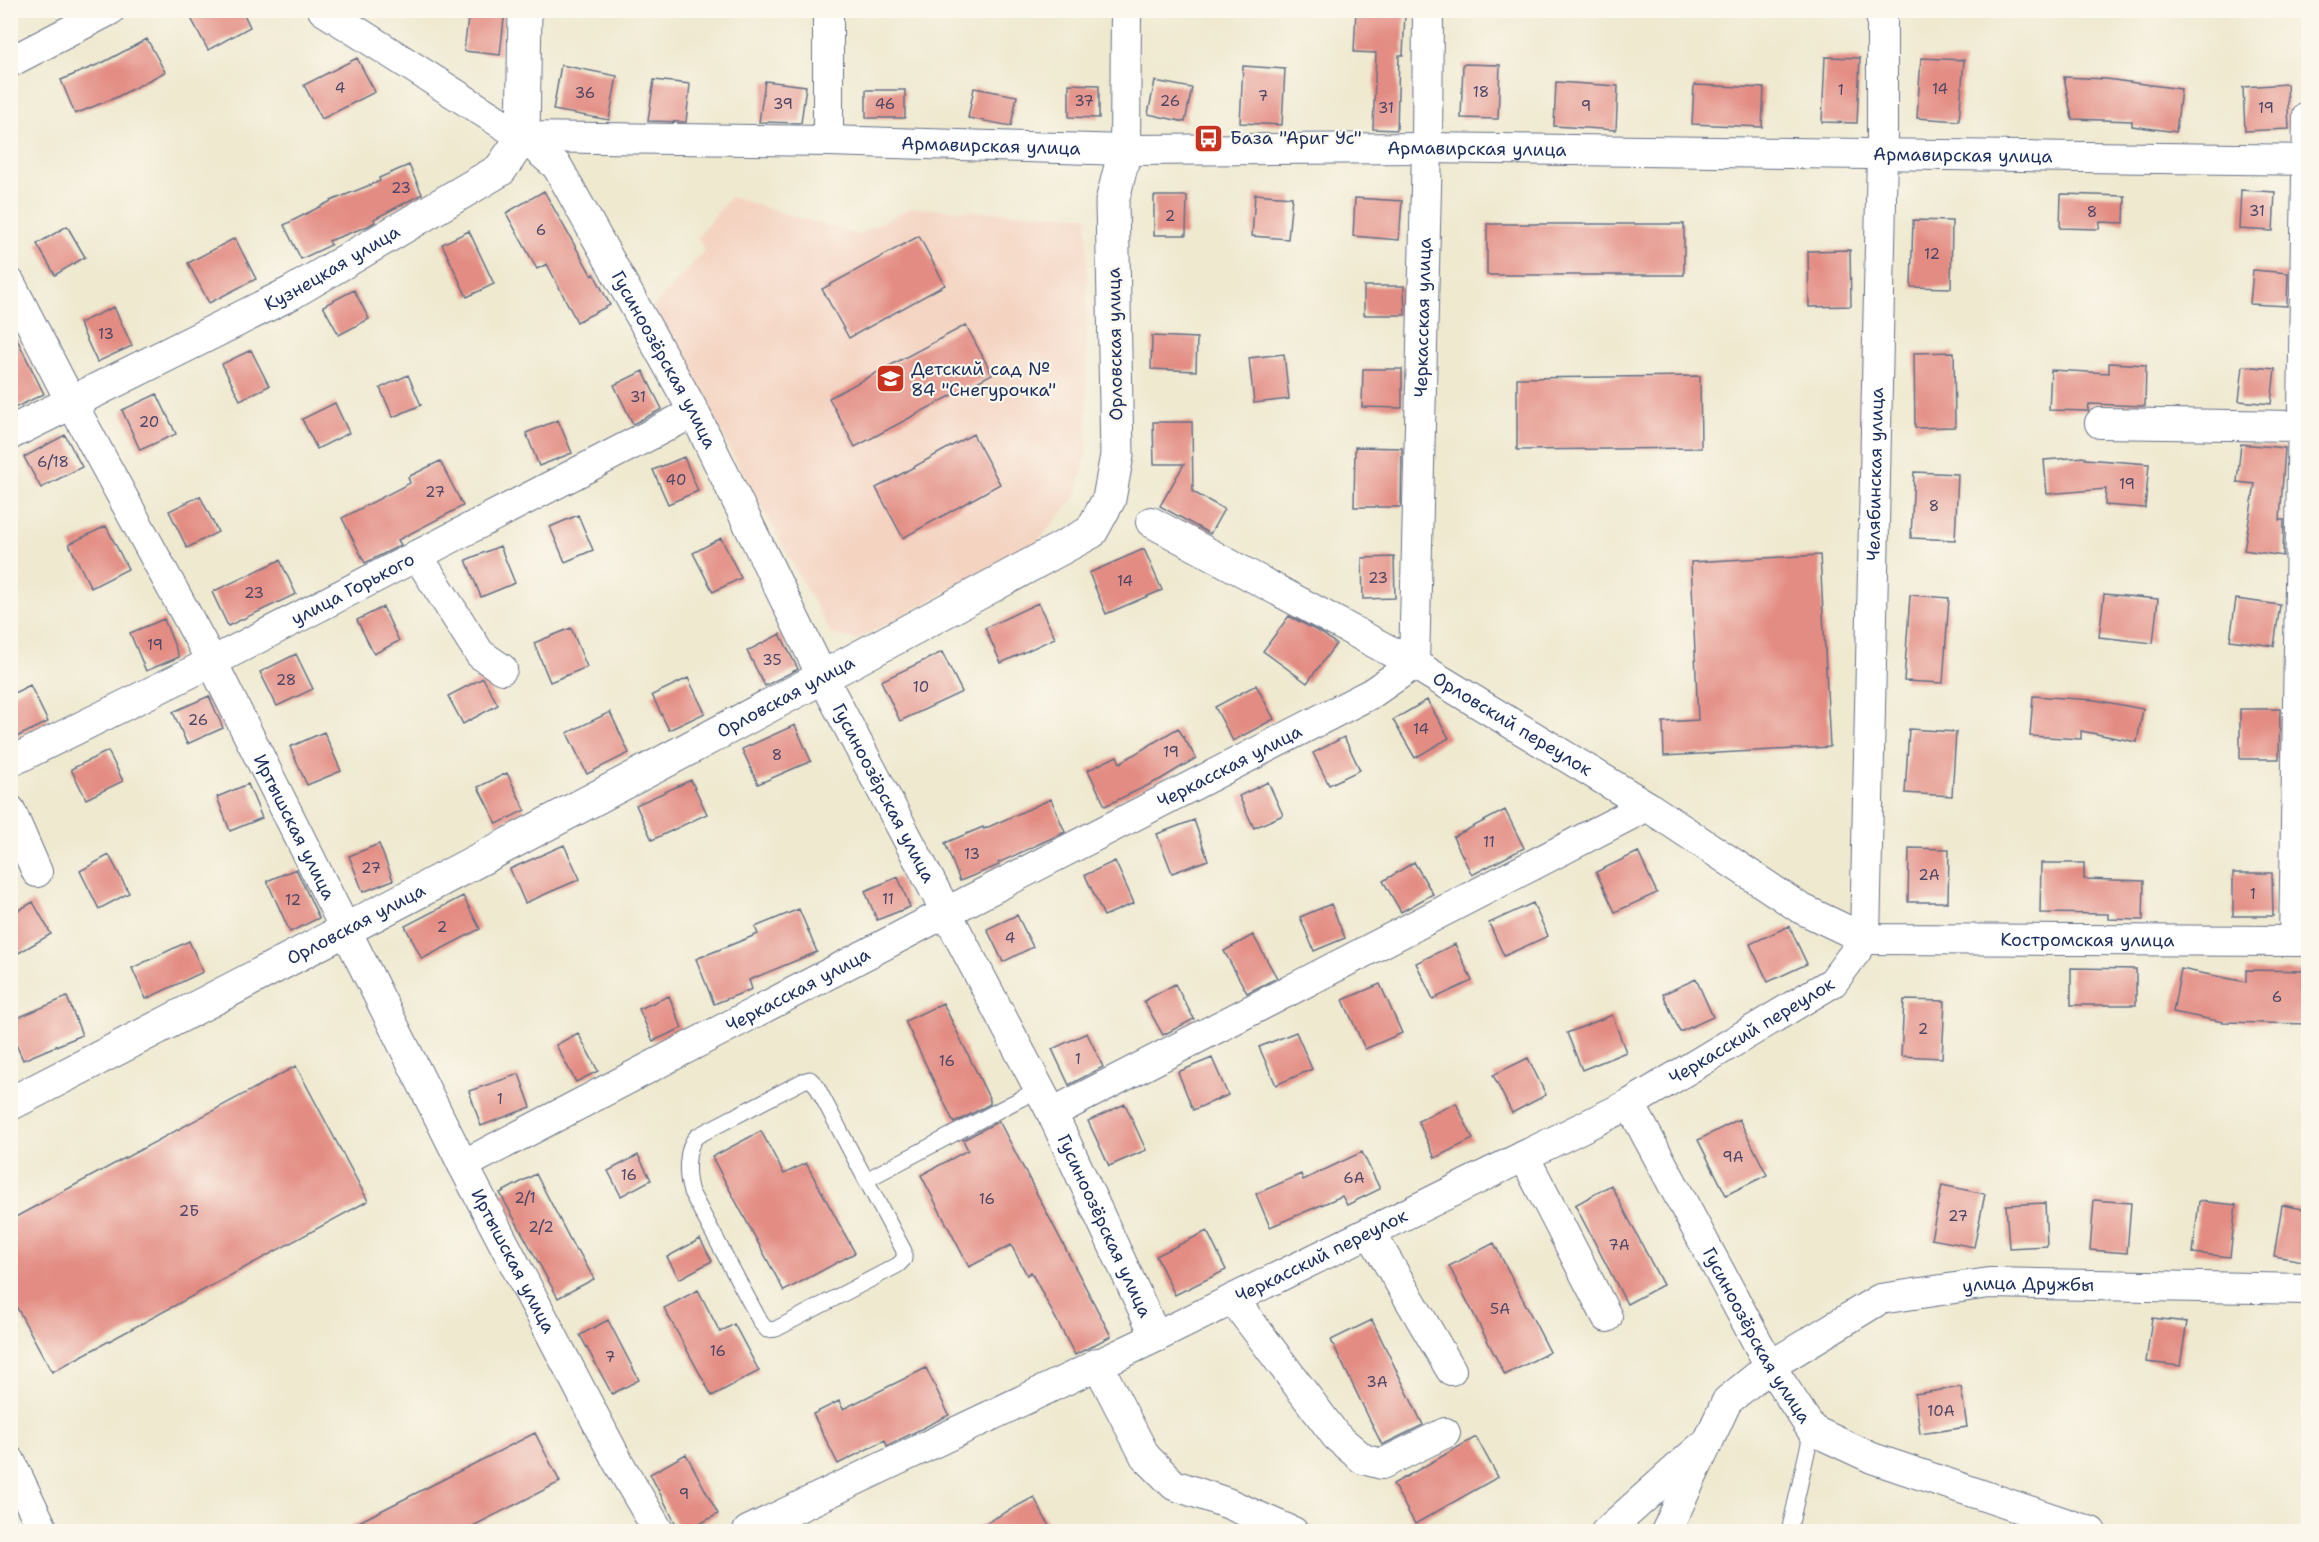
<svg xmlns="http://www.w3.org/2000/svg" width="2319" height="1542" font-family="'Shantell Sans',sans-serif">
<rect width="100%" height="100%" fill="#fbf7ec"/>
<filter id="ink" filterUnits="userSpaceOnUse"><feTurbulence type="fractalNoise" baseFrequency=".0167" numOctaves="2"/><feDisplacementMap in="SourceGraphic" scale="12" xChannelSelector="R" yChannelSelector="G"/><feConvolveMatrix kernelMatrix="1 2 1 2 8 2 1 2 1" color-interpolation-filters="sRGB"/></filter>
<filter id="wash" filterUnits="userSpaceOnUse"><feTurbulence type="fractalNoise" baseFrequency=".008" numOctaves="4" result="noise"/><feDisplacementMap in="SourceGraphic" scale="24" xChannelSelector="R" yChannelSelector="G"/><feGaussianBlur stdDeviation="1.35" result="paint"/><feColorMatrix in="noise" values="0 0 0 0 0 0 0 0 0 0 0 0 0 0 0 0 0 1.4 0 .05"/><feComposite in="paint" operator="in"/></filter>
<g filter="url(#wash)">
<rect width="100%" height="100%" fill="#efe9d0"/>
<path fill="#f4d3c1" d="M 730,197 L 857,235 L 910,208 L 1087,216 L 1087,451 L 1076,496 L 1036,544 L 857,640 L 831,634 L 653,308 L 704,251 L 698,237 Z"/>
<g id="blocks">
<path fill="#e38c83" d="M 205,10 L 242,10 L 250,27 L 208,50 L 191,18 Z
M 469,10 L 505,10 L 500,55 L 464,51 Z
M 1356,10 L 1405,13 L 1403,55 L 1399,55 L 1397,130 L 1373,129 L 1376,53 L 1354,52 Z
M 147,39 L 165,72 L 117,97 L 75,114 L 61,80 L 104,62 Z
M 1825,57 L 1860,58 L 1857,123 L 1822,122 Z
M 357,58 L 375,92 L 322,119 L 304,85 Z
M 1921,58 L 1964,60 L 1959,121 L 1917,118 Z
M 1463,64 L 1500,65 L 1498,119 L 1461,118 Z
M 561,65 L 617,76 L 609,120 L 553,110 Z
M 1243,66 L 1285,69 L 1282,125 L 1240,123 Z
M 2064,77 L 2106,79 L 2181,89 L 2176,132 L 2132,126 L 2132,121 L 2072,119 Z
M 654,80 L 690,84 L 686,122 L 648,121 Z
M 765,81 L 806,86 L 801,123 L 759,122 Z
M 1155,81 L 1192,88 L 1185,122 L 1148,114 Z
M 1556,82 L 1618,86 L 1616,130 L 1554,126 Z
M 1069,84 L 1099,85 L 1099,118 L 1069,117 Z
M 2287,84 L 2289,129 L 2245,131 L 2243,87 Z
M 1694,85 L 1764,88 L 1762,127 L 1692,124 Z
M 974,88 L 1017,96 L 1011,126 L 968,118 Z
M 866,90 L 905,90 L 905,118 L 866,118 Z
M 409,165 L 422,194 L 374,219 L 375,222 L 368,226 L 329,241 L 331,245 L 301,259 L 284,225 L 333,200 L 380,181 L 379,178 Z
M 2241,190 L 2275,192 L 2273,231 L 2239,229 Z
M 544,191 L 592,276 L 594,274 L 610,305 L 577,322 L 547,264 L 537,269 L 506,213 Z
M 1255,194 L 1292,197 L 1288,239 L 1252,236 Z
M 2061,194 L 2125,196 L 2124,223 L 2100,222 L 2099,229 L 2060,228 Z
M 1154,196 L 1187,196 L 1186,235 L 1154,235 Z
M 1355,198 L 1402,201 L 1399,240 L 1353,236 Z
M 1913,220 L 1952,221 L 1951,288 L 1911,287 Z
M 1487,224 L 1684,224 L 1684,275 L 1487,275 Z
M 67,226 L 85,257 L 55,275 L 37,244 Z
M 469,231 L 494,284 L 467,297 L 442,244 Z
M 919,236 L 945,285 L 849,338 L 822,289 Z
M 235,238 L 256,279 L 209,303 L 188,263 Z
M 1850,250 L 1851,306 L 1809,307 L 1808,251 Z
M 2253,270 L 2288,273 L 2287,306 L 2250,304 Z
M 1364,286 L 1404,286 L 1405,315 L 1364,315 Z
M 354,290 L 369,319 L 339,335 L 323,306 Z
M 114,307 L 132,346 L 97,362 L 79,323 Z
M 10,325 L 44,394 L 10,410 Z
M 966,325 L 992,374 L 855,447 L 829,398 Z
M 1152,336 L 1197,338 L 1196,371 L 1151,369 Z
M 251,350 L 269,386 L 240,400 L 222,364 Z
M 1954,352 L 1955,427 L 1915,428 L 1914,353 Z
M 1284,354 L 1289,399 L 1254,403 L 1249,358 Z
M 2109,363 L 2146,365 L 2145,406 L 2089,404 L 2088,411 L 2049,410 L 2051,370 L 2109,373 Z
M 2243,366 L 2275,369 L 2271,404 L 2239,401 Z
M 1363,369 L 1402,369 L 1402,408 L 1362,407 Z
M 643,371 L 662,409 L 633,424 L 614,385 Z
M 408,375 L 421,405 L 393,417 L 380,388 Z
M 1700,376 L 1701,448 L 1517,450 L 1517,378 Z
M 157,394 L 176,434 L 140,450 L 122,410 Z
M 335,403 L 349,433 L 317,449 L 302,419 Z
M 558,420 L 572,453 L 539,466 L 526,433 Z
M 1153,422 L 1192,422 L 1193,492 L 1224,509 L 1210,534 L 1160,506 L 1184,464 L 1154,464 Z
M 973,434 L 1000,484 L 903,538 L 876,488 Z
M 65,435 L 82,467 L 41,488 L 24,457 Z
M 2241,444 L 2285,448 L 2280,520 L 2284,520 L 2283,556 L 2244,550 L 2255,484 L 2237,482 Z
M 1355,447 L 1402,448 L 1401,507 L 1354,507 Z
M 684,457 L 698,491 L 668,504 L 653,470 Z
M 2085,457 L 2085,459 L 2149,464 L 2145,508 L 2105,505 L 2106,489 L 2047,494 L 2044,460 Z
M 440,461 L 463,506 L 398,540 L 401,545 L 365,563 L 342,518 L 410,483 L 408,477 Z
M 1914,472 L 1958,474 L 1955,540 L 1911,538 Z
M 200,496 L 218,532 L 187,548 L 169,511 Z
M 578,515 L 593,550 L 565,562 L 550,527 Z
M 106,526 L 128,569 L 91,588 L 69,544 Z
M 721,538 L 741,578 L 713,592 L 693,553 Z
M 500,546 L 515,583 L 481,597 L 466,560 Z
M 1144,549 L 1162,590 L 1106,614 L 1089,573 Z
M 1820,555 L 1830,747 L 1664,756 L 1663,722 L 1698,720 L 1691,562 Z
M 1394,557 L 1395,598 L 1363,599 L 1362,558 Z
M 280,560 L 296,594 L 228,626 L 212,592 Z
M 2104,594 L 2158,599 L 2153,643 L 2099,637 Z
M 1910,595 L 1949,598 L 1943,683 L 1904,681 Z
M 2236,599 L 2280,605 L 2274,646 L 2230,640 Z
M 1038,603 L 1055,638 L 1001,663 L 985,628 Z
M 383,607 L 399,641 L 374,654 L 357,620 Z
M 1289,616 L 1323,634 L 1336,644 L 1307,683 L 1263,651 Z
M 164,619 L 179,657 L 146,671 L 130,633 Z
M 571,628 L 587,667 L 550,682 L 534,643 Z
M 780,634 L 798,669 L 765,686 L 747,651 Z
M 942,652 L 962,692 L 900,721 L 881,681 Z
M 296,654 L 313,689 L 277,706 L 260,672 Z
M 483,678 L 498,705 L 463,724 L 448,696 Z
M 688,678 L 705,713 L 669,730 L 652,695 Z
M 30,685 L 48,722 L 10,740 L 10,695 Z
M 1256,685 L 1274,719 L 1233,741 L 1215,707 Z
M 209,696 L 223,728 L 187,744 L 173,712 Z
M 2033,696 L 2095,700 L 2143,709 L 2137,742 L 2081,731 L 2081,739 L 2030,736 Z
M 1427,700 L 1449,738 L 1415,758 L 1393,720 Z
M 2240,709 L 2280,709 L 2279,759 L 2240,759 Z
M 610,712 L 629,753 L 587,774 L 567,733 Z
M 795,725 L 811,761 L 758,784 L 742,749 Z
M 1178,728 L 1196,758 L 1161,779 L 1105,806 L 1088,770 L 1117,756 L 1120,763 Z
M 1909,729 L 1956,732 L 1952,796 L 1905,793 Z
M 324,732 L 341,771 L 307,785 L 290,747 Z
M 1344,737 L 1360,770 L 1329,785 L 1313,753 Z
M 108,751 L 123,781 L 86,799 L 71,769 Z
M 507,773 L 525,810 L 497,824 L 478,787 Z
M 691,780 L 707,814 L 652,840 L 636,805 Z
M 1268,782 L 1283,815 L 1254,828 L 1239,796 Z
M 248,784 L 262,818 L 230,831 L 217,797 Z
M 1051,799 L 1065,832 L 998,863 L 999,865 L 960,881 L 945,843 L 983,827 L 984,829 Z
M 1505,810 L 1524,848 L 1472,875 L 1453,837 Z
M 1194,820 L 1208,860 L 1172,873 L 1157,834 Z
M 379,844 L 393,880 L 363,892 L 349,856 Z
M 564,845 L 580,879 L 525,903 L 510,869 Z
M 1909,848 L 1949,849 L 1948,902 L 1908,902 Z
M 1638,852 L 1657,893 L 1615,912 L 1596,872 Z
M 109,855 L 129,893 L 99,909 L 80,871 Z
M 1115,861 L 1134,903 L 1104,916 L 1085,875 Z
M 1414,862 L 1433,894 L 1401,912 L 1383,881 Z
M 2041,863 L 2084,863 L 2084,879 L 2144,881 L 2143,920 L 2108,919 L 2108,914 L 2040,913 Z
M 296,869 L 319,918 L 290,932 L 267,881 Z
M 2233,873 L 2272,873 L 2273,916 L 2233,916 Z
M 898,877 L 910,907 L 877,920 L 865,891 Z
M 463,896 L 480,929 L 422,959 L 405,926 Z
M 33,902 L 51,934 L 17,954 L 10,942 L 10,915 Z
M 1533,903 L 1548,936 L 1504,956 L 1489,923 Z
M 1331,904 L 1345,938 L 1314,951 L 1300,917 Z
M 799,909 L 817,952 L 749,980 L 752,989 L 714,1004 L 696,959 L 758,934 L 755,927 Z
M 1017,915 L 1033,947 L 1003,962 L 987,929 Z
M 1789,926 L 1807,964 L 1768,982 L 1750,944 Z
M 1253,935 L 1277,978 L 1247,993 L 1224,951 Z
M 189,941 L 203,972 L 146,999 L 132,968 Z
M 1455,944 L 1472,981 L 1433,999 L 1416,963 Z
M 2071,968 L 2136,969 L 2136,1005 L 2071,1005 Z
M 2181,969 L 2246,982 L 2246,970 L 2308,971 L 2308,1024 L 2223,1022 L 2173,1012 Z
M 1696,979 L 1713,1017 L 1680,1032 L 1663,994 Z
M 1175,984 L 1194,1019 L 1163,1035 L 1144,1001 Z
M 1380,984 L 1402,1033 L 1365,1049 L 1343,1000 Z
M 669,996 L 682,1028 L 653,1041 L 639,1009 Z
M 67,997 L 82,1035 L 23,1060 L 10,1031 L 10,1021 Z
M 1904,1000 L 1945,1001 L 1942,1058 L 1901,1056 Z
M 943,1003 L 990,1100 L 990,1104 L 954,1123 L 905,1021 Z
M 1612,1015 L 1626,1052 L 1582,1070 L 1567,1033 Z
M 1296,1032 L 1312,1069 L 1276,1085 L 1259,1047 Z
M 578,1033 L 598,1071 L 576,1082 L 556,1045 Z
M 1087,1033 L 1103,1067 L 1069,1085 L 1052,1049 Z
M 1212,1058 L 1228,1095 L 1193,1110 L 1178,1072 Z
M 1528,1058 L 1546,1095 L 1512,1113 L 1493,1075 Z
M 296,1066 L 368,1201 L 52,1372 L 10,1295 L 10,1220 Z
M 519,1074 L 531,1107 L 481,1126 L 469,1091 Z
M 1456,1103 L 1473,1139 L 1435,1158 L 1418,1121 Z
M 1125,1104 L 1146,1150 L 1109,1166 L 1088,1121 Z
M 1739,1119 L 1767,1175 L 1726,1195 L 1698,1140 Z
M 999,1121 L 1111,1336 L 1075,1355 L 1031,1272 L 1027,1275 L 1011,1245 L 969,1267 L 921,1175 L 968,1150 L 963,1140 Z
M 761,1131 L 784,1174 L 806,1163 L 855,1253 L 784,1291 L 712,1157 Z
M 1362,1152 L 1380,1189 L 1347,1205 L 1342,1196 L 1270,1227 L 1256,1194 L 1301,1174 L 1303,1180 Z
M 638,1155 L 651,1180 L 621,1196 L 608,1171 Z
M 536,1174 L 576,1251 L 578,1250 L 594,1279 L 558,1298 L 500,1193 Z
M 1611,1185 L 1663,1285 L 1627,1304 L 1575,1205 Z
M 1942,1185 L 1985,1194 L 1974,1247 L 1931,1239 Z
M 2094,1200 L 2131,1203 L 2127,1253 L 2090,1250 Z
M 2199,1201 L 2236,1205 L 2230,1257 L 2193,1253 Z
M 2045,1203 L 2047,1246 L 2009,1248 L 2006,1205 Z
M 2282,1205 L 2308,1210 L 2308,1225 L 2303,1261 L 2274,1256 Z
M 1207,1231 L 1226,1270 L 1175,1295 L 1156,1256 Z
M 700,1239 L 712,1261 L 679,1279 L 667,1257 Z
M 1494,1243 L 1550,1352 L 1505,1375 L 1449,1266 Z
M 698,1290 L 720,1332 L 734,1324 L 759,1371 L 712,1396 L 664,1308 Z
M 2152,1318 L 2187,1322 L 2180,1366 L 2146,1362 Z
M 608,1320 L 639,1380 L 612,1394 L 580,1335 Z
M 1372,1320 L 1423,1425 L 1382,1445 L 1331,1340 Z
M 926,1368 L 949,1415 L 887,1446 L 885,1440 L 838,1464 L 813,1414 L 839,1401 L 843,1409 Z
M 1961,1387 L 1967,1427 L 1920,1434 L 1915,1394 Z
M 535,1433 L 560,1482 L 461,1532 L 339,1532 Z
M 1476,1437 L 1498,1477 L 1415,1524 L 1393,1484 Z
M 686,1454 L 718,1514 L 685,1532 L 680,1532 L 650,1474 Z
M 1034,1497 L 1052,1532 L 969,1532 Z"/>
</g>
</g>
<g filter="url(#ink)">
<use href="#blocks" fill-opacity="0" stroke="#657086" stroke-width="1.5"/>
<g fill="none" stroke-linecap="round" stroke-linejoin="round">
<defs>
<path id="service" d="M 866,1180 L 904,1251 L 904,1259 L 898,1265 L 776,1329 L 767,1330 L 761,1323 L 691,1192 C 686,1176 685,1148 697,1136 L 803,1081 L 810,1079 L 816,1085 L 866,1180 L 1039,1089
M 1789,1532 L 1812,1430"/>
<g id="minor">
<path id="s1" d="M 323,10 L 523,137 L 828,141 L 1125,150 L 1427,148 L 2308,160"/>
<path d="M 10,62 L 110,10"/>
<path id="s2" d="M 523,137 L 557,166 L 694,412 L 823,678 L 1052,1113 L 1156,1337"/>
<path d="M 828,141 L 828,10"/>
<path d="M 1125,150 L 1126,10"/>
<path id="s3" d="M 10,283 L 71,402 L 212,662 L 463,1165 L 618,1462 L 659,1532"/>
<path d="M 2100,423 L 2303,426"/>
<path id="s4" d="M 1151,522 L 1414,664 L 1647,806 L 1800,908 L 1865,939 L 2308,941"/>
<path d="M 417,555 L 480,654 L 502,669"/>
<path id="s5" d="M 10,762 L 212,662 L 694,412"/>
<path d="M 10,810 L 37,872"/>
<path id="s6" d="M 1865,939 L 1882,153 L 1882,10"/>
<path d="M 2294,941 L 2308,116"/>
<path id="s7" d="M 1630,1104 L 1770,1366 L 1812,1430 L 1872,1458 L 2091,1532"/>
<path d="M 1052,1113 L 1647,806"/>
<path d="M 1524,1156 L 1607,1317"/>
<path id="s8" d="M 463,1165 L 945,913 L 1372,693 L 1414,664 L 1427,148 L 1428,10"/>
<path d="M 1370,1232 L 1451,1370"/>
<path d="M 1233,1299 L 1336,1436 L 1363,1459 L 1382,1464 L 1445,1433"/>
<path d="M 1097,1363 L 1145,1456 L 1174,1485 L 1227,1503 L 1293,1532"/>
<path d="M 10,1461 L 44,1532"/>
<path id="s9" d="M 748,1531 L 1156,1337 L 1630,1104 L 1833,982 L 1865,939"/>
<path d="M 1606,1532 L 1700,1448"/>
<path id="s10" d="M 1666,1532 L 1727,1401 L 1770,1366 L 1880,1299 L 1989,1283 L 2308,1289"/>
</g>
<g id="tertiary">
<path id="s11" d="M 10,433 L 291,293 L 500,170 L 523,137 L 525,10"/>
<path id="s12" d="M 10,1104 C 373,917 733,727 1091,532 L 1109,499 L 1117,455 L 1112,202 L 1125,150"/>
</g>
</defs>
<use href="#service" stroke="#657086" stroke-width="17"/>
<use href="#minor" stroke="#657086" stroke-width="32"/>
<use href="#tertiary" stroke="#657086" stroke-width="35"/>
<use href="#service" stroke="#fff" stroke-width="15"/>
<use href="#minor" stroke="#fff" stroke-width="30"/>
<use href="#tertiary" stroke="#fff" stroke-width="33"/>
</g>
</g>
<defs>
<symbol id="bus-square" viewBox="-11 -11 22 22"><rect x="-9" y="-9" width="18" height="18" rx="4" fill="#c8321e" stroke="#fbf7ec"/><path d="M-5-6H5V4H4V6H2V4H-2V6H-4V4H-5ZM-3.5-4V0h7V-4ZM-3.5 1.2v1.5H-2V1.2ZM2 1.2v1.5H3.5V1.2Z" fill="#fff"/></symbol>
<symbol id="school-square" viewBox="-11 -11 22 22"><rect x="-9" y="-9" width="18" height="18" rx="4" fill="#c8321e" stroke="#fbf7ec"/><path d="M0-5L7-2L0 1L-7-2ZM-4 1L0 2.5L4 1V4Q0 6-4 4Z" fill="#fff"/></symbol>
</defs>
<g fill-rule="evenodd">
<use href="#bus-square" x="1192" y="122" width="33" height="33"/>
<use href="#school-square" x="874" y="362" width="33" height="33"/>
</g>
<g text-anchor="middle" stroke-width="4.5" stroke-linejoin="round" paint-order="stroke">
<g font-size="15" fill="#4d4667">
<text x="340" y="93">4</text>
<text x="1940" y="94">14</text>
<text x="1841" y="95">1</text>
<text x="1481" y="97">18</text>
<text x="585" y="98">36</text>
<text x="1263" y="101">7</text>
<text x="1084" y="106">37</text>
<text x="1170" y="106">26</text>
<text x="783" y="109">39</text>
<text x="885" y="109">46</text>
<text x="1586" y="111">9</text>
<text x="1386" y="113">31</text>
<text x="2266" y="113">19</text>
<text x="401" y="193">23</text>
<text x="2257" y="216">31</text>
<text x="2092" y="217">8</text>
<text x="1170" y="221">2</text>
<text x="541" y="235">6</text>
<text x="1932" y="259">12</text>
<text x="106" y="339">13</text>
<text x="638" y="402">31</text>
<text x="149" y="427">20</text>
<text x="53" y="467">6/18</text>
<text x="676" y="485">40</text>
<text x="2127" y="489">19</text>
<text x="435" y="497">27</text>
<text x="1934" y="511">8</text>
<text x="1378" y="583">23</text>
<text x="1125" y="586">14</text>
<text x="254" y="598">23</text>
<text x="155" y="650">19</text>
<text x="772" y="665">35</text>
<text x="286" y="685">28</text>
<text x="921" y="692">10</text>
<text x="198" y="725">26</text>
<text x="1421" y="734">14</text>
<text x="1171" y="757">19</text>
<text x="777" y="760">8</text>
<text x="1489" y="847">11</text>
<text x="972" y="859">13</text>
<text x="371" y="873">27</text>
<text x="1929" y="880">2А</text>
<text x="2253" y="899">1</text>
<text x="888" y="904">11</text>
<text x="293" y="905">12</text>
<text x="442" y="932">2</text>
<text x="1010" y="943">4</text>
<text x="2277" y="1002">6</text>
<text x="1923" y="1034">2</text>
<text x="1078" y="1064">1</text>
<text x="947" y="1066">16</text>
<text x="500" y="1104">1</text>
<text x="1733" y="1162">9А</text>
<text x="629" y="1180">16</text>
<text x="1354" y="1183">6А</text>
<text x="525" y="1203">2/1</text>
<text x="987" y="1204">16</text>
<text x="189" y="1216">2Б</text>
<text x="1958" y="1221">27</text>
<text x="541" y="1232">2/2</text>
<text x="1619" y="1250">7А</text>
<text x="1500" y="1314">5А</text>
<text x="718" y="1356">16</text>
<text x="610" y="1362">7</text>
<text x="1377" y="1387">3А</text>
<text x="1941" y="1416">10А</text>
<text x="684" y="1499">9</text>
</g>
<g font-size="18" fill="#1b2f5e" stroke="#fbf7ec" text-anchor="start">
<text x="1230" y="144">База "Ариг Ус"</text>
<text x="911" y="375">Детский сад №<tspan x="911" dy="21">84 "Снегурочка"</tspan></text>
</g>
<g font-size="18" fill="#1b2f5e" stroke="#fbf7ec">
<text dy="6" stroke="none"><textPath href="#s1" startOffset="705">Армавирская улица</textPath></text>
<text dy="6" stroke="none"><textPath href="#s1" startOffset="1191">Армавирская улица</textPath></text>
<text dy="6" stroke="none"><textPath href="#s1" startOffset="1677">Армавирская улица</textPath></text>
<text dy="6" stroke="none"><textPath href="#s11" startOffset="362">Кузнецкая улица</textPath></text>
<text dy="6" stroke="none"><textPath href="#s8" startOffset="1422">Черкасская улица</textPath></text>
<text transform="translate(1115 344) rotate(-91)" y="6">Орловская улица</text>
<text dy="6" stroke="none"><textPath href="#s2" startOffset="266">Гусиноозёрская улица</textPath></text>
<text dy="6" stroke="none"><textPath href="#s6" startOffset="465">Челябинская улица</textPath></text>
<text dy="6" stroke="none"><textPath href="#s5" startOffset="384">улица Горького</textPath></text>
<text dy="6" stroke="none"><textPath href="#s12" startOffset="876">Орловская улица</textPath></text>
<text dy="6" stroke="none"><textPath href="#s4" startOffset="414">Орловский переулок</textPath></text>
<text dy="6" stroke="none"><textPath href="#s8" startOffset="864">Черкасская улица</textPath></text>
<text dy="6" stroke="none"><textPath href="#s2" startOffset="752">Гусиноозёрская улица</textPath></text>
<text dy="6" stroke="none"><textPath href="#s3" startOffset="614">Иртышская улица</textPath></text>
<text dy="6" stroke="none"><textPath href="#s12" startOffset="390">Орловская улица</textPath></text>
<text dy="6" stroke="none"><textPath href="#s4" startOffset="1050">Костромская улица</textPath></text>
<text dy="6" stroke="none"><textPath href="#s8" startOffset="378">Черкасская улица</textPath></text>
<text dy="6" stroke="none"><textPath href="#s9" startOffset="1122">Черкасский переулок</textPath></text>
<text dy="6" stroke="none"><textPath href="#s2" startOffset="1238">Гусиноозёрская улица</textPath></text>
<text dy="6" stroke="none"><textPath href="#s9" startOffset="636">Черкасский переулок</textPath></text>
<text dy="6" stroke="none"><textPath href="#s3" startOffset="1100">Иртышская улица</textPath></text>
<text dy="6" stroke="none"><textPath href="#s10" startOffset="478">улица Дружбы</textPath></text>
<text dy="6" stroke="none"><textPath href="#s7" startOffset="264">Гусиноозёрская улица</textPath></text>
</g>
</g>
<rect width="2319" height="1542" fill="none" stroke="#fbf7ec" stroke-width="36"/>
</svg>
